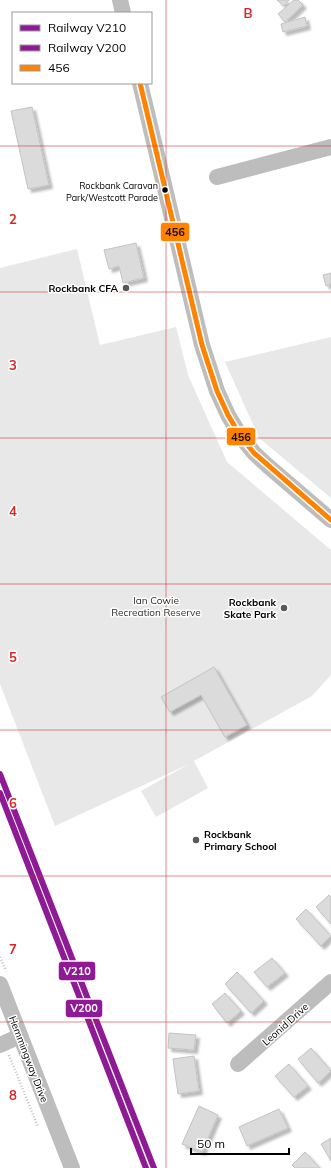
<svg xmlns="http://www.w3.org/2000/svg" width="331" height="1168" font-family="Mulish,sans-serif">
<defs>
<filter id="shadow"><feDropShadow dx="3.5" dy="3.5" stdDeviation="1" flood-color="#0004"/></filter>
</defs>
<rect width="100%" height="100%" fill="#fff"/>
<path fill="#e8e8e8" d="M 77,249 L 100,345 L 176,327 L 188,375 L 227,462 L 331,550 L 331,675 L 312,696 L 194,761 L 208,788 L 156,817 L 141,791 L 189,764 L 55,826 L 0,684 L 0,268 Z
M 331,337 L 331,498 L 259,438 L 225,362 Z"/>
<path fill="#dbdbdb" stroke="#c3c3c3" filter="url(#shadow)" d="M 277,0 L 289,0 L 284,6 Z
M 294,0 L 298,0 L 303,5 L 285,22 L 278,14 Z
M 305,17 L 307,26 L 283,32 L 281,24 Z
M 32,107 L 49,185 L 28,189 L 11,111 Z
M 136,243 L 144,278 L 123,283 L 119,266 L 109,269 L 104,250 Z
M 331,273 L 331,284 L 326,286 L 323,275 Z
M 214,667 L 247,725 L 225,737 L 201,695 L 170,712 L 161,697 Z
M 329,895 L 331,897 L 331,924 L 316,907 Z
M 306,909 L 331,936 L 321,946 L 296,919 Z
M 272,958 L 285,973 L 267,987 L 254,972 Z
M 237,972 L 264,1001 L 251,1013 L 225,984 Z
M 225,993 L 241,1011 L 227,1023 L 212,1004 Z
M 169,1033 L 196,1035 L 194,1050 L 168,1048 Z
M 311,1048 L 331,1071 L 318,1083 L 298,1059 Z
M 194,1056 L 199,1091 L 178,1094 L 173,1059 Z
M 289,1064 L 308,1086 L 294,1097 L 275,1076 Z
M 199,1106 L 218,1115 L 202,1152 L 182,1144 Z
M 279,1109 L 288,1128 L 247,1146 L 239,1127 Z
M 331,1138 L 331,1161 L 321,1144 Z
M 305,1152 L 320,1168 L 295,1168 L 292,1165 Z"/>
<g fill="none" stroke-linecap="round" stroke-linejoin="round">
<path stroke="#c2c2c2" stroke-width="2.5" stroke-dasharray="1 2" stroke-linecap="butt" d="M 0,957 L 6,971
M 9,1055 L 38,1127"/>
<path stroke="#bdbdbd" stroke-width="16" d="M 120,0 L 123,13
M 140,83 L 202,345 L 217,391 L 228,415 L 241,437 L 254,453 L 268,466 L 331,520
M 217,177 L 331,147
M 0,984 L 72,1168
M 0,1045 L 20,1036
M 238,1064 L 331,982"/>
<defs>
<path id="bus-1" d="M 140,83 L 202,345 L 217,391 L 228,415 L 241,437 L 254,453 L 331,520"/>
</defs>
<use href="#bus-1" stroke="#fff" stroke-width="8"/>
<use href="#bus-1" stroke="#ff8200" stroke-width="5"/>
<defs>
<path id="rail-1" d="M 0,774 L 154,1168"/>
<path id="rail-2" d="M 0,793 L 146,1168"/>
</defs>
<use href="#rail-1" stroke="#fff" stroke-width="9"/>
<use href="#rail-2" stroke="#fff" stroke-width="9"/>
<use href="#rail-1" stroke="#8f1a95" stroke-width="6"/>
<use href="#rail-2" stroke="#8f1a95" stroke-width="6"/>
</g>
<path fill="none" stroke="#d62828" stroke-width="1" stroke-opacity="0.55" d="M 166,0 L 166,1168M 0,146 L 331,146M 0,292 L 331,292M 0,438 L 331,438M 0,584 L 331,584M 0,730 L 331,730M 0,876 L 331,876M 0,1022 L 331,1022"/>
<circle fill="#000" stroke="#fff" stroke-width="1.5" cx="165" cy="190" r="3.5"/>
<g fill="#595959" stroke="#fff" stroke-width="1.5">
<circle cx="126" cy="288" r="4"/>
<circle cx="284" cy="608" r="4"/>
<circle cx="196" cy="840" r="4"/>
</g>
<g text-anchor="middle" stroke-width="3" stroke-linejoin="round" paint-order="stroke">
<g font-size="9" fill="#000" stroke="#fff" text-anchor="end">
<text x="158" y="189">Rockbank Caravan<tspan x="158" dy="12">Park/Westcott Parade</tspan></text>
</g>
<g font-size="10" font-weight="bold" fill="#000" stroke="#fff" text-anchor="end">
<text x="118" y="292">Rockbank CFA</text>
<text x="276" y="606">Rockbank<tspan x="276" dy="12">Skate Park</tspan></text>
<text x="204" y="838" text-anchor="start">Rockbank<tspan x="204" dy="12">Primary School</tspan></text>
</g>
<g font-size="10" fill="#2c2c2c" stroke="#fff">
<text x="156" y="604">Ian Cowie<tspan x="156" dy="12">Recreation Reserve</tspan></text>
</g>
<g font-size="10" fill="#000" stroke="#fff">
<text transform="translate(285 1024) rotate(-42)" y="4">Leonid Drive</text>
<text transform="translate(29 1059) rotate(69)" y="4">Hemmingway Drive</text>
</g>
</g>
<g font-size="13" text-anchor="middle" font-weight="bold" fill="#d62828" stroke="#fff" stroke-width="3" stroke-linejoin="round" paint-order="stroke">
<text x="248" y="18">B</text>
<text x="13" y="224">2</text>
<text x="13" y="370">3</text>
<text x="13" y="516">4</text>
<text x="13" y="662">5</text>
<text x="13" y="808">6</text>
<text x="13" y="954">7</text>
<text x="13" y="1100">8</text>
</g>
<g stroke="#fff" stroke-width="1.5">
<rect x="160" y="222" width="30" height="20" rx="4" fill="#ff8200"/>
<rect x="226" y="427" width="30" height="19" rx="4" fill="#ff8200"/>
<rect x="58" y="961" width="38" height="20" rx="4" fill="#8f1a95"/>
<rect x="65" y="999" width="38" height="19" rx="4" fill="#8f1a95"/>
</g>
<g font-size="11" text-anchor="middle" font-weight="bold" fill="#fff">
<text x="77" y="975">V210</text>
<text x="84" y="1012">V200</text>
</g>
<g font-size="11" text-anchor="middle" font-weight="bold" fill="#111">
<text x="175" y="236">456</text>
<text x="241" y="441">456</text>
</g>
<rect x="12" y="12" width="140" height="72" fill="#ffffff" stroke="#999999"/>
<rect x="20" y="25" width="20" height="6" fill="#8f1a95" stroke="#999999"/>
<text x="48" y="32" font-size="12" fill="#000000">Railway V210</text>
<rect x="20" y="45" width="20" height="6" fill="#8f1a95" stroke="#999999"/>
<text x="48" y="52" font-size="12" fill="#000000">Railway V200</text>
<rect x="20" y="65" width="20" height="6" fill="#ff8200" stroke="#999999"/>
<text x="48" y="72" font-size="12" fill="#000000">456</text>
<path d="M191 1148v6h98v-6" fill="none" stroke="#000000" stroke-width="2"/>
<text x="197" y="1148" font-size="12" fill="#000000" stroke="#ffffff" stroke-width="3" paint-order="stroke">50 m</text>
</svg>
